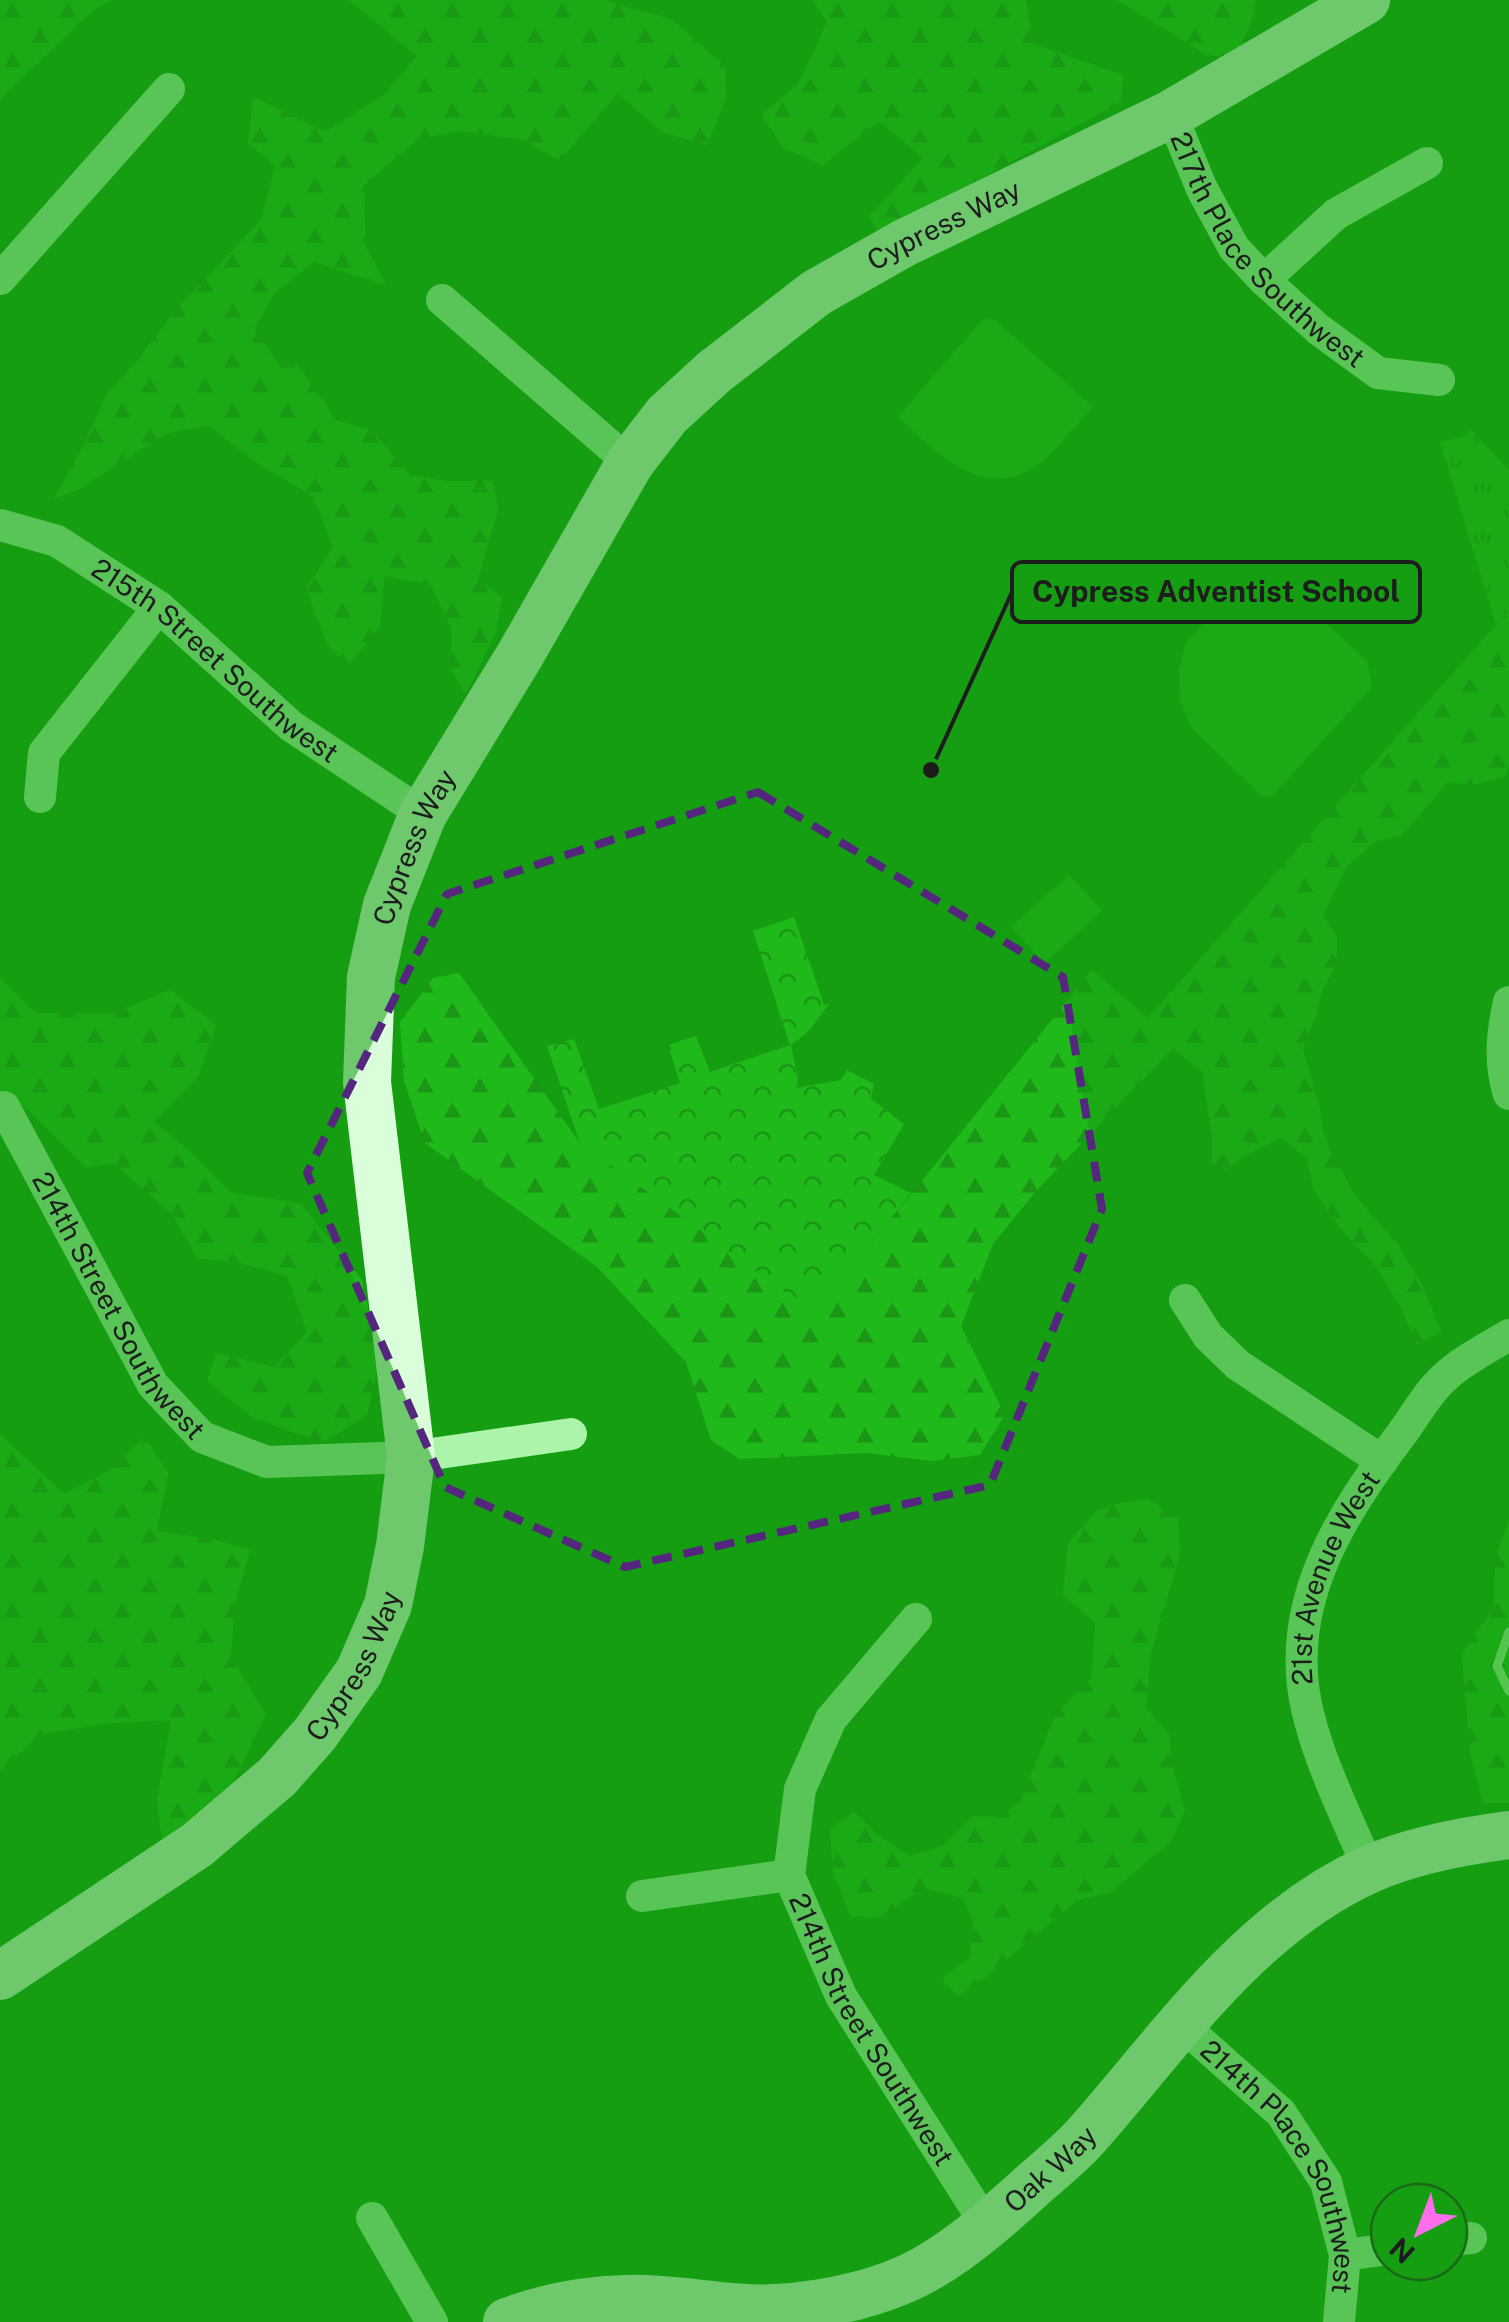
<svg xmlns="http://www.w3.org/2000/svg" width="1509" height="2322" font-family="'Public Sans',sans-serif">
<defs>
<pattern id="grass-tufts" width="24" height="20" patternUnits="userSpaceOnUse" patternTransform="scale(2.5)"><rect width="24" height="20" fill="#20b91a"/><path d="M3 7l-1-3M5 7V3M7 7l1-3M15 17l-1-3M17 17v-4M19 17l1-3" fill="none" stroke="#1b9617"/></pattern>
<pattern id="forest-firs" width="22" height="20" patternUnits="userSpaceOnUse" patternTransform="scale(2.5)"><rect width="22" height="20" fill="#20b91a"/><path d="M5 1l3.5 6h-7zM16 11l3.5 6h-7z" fill="#1b9617"/></pattern>
<pattern id="park-crowns" width="20" height="18" patternUnits="userSpaceOnUse" patternTransform="scale(2.5)"><rect width="20" height="18" fill="#20b91a"/><path d="M2 6a3 3 0 1 1 6 0M12 15a3 3 0 1 1 6 0" fill="none" stroke="#1b9617"/></pattern>
</defs>
<rect width="100%" height="100%" fill="#159e12"/>
<path fill="url(#grass-tufts)" d="M 1471,430 L 1509,470 L 1509,610 L 1496,625 L 1440,442 L 1460,438 Z"/>
<path fill="url(#forest-firs)" d="M 0,0 L 112,0 L 96,8 L 8,91 L 0,100 Z
M 349,0 L 609,0 L 609,2 L 671,19 L 725,66 L 726,100 L 707,145 L 662,132 L 618,93 L 560,160 L 522,139 L 459,131 L 417,140 L 364,185 L 366,247 L 386,285 L 314,262 L 275,293 L 254,328 L 277,362 L 298,365 L 336,420 L 372,431 L 410,475 L 446,481 L 493,481 L 498,510 L 478,579 L 502,597 L 496,632 L 466,694 L 450,668 L 452,630 L 431,585 L 385,576 L 380,627 L 347,667 L 326,642 L 306,588 L 333,548 L 313,496 L 257,463 L 208,425 L 165,434 L 83,487 L 54,499 L 85,443 L 106,395 L 138,360 L 174,312 L 261,220 L 275,166 L 248,143 L 253,97 L 325,132 L 384,95 L 417,56 Z
M 813,0 L 1026,0 L 1033,44 L 1123,75 L 1121,102 L 881,233 L 869,217 L 923,158 L 879,121 L 823,165 L 783,148 L 762,115 L 798,84 L 827,22 Z
M 1117,0 L 1256,0 L 1243,59 L 1207,55 Z
M 1509,610 L 1509,765 L 1506,776 L 1477,784 L 1447,783 L 1402,835 L 1376,841 L 1346,867 L 1323,916 L 1337,938 L 1336,965 L 1323,989 L 1316,1016 L 1303,1050 L 1320,1108 L 1323,1130 L 1330,1150 L 1358,1199 L 1398,1245 L 1423,1287 L 1441,1331 L 1418,1345 L 1400,1306 L 1374,1264 L 1342,1230 L 1314,1191 L 1307,1159 L 1281,1137 L 1252,1152 L 1225,1170 L 1212,1163 L 1212,1135 L 1202,1072 L 1173,1048 L 1037,1190 L 993,1244 L 961,1326 L 1005,1415 L 980,1455 L 931,1461 L 867,1453 L 740,1459 L 711,1440 L 686,1362 L 597,1267 L 425,1143 L 404,1081 L 400,1022 L 433,978 L 459,973 L 580,1143 L 871,1244 L 1092,970 L 1148,1018 Z
M 0,977 L 36,1013 L 110,1014 L 170,990 L 216,1025 L 199,1075 L 154,1122 L 190,1152 L 230,1192 L 301,1204 L 362,1280 L 379,1363 L 367,1415 L 323,1443 L 252,1417 L 207,1381 L 216,1353 L 274,1367 L 307,1332 L 287,1276 L 240,1263 L 197,1258 L 172,1214 L 113,1163 L 87,1168 L 26,1108 L 0,1105 Z
M 0,1434 L 64,1494 L 114,1468 L 145,1436 L 168,1473 L 157,1531 L 213,1539 L 250,1550 L 234,1607 L 231,1657 L 266,1715 L 230,1789 L 162,1840 L 157,1800 L 171,1720 L 110,1723 L 42,1734 L 0,1770 Z
M 1148,1499 L 1178,1518 L 1180,1554 L 1151,1653 L 1146,1708 L 1169,1734 L 1172,1763 L 1185,1811 L 1171,1841 L 1110,1893 L 1077,1900 L 990,1974 L 958,1996 L 942,1979 L 970,1957 L 973,1921 L 963,1898 L 924,1888 L 878,1918 L 850,1916 L 833,1872 L 830,1829 L 854,1812 L 876,1834 L 910,1856 L 945,1845 L 973,1816 L 998,1817 L 1020,1802 L 1056,1713 L 1092,1677 L 1095,1623 L 1063,1594 L 1068,1543 L 1097,1511 L 1116,1504 Z
M 1509,1520 L 1509,1803 L 1483,1803 L 1470,1754 L 1462,1654 L 1494,1607 L 1495,1560 Z"/>
<path fill="url(#park-crowns)" d="M 794,917 L 824,1005 L 829,1004 L 808,1032 L 791,1045 L 798,1079 L 796,1088 L 841,1080 L 847,1070 L 874,1084 L 871,1099 L 904,1124 L 874,1175 L 911,1193 L 871,1244 L 806,1307 L 580,1143 L 547,1046 L 574,1039 L 599,1109 L 680,1083 L 668,1045 L 696,1036 L 710,1072 L 790,1045 L 753,931 Z"/>
<path fill="#20b91a" d="M 983,319 L 995,320 L 1093,407 C 1078,422 1055,452 1039,464 C 984,504 936,452 898,417 Z
M 1260,562 L 1367,661 L 1372,687 L 1271,797 L 1260,795 L 1190,726 L 1180,699 L 1179,669 L 1186,643 Z
M 1069,875 L 1102,910 L 1045,963 L 1011,927 Z"/>
<g fill="none" stroke-linecap="round" stroke-linejoin="round">
<path stroke="#a0f79c" stroke-width="9" d="M 1509,1632 L 1497,1666 L 1509,1691"/>
<g stroke="#acf4aa" stroke-width="32">
<path id="s1" d="M 1171,114 L 1202,189 L 1234,248 L 1264,280 L 1318,329 L 1378,373 L 1439,380"/>
<path d="M 0,279 L 169,89"/>
<path d="M 1264,280 L 1336,214 L 1427,163"/>
<path d="M 442,300 L 630,463"/>
<path id="s2" d="M 0,525 L 57,541 L 159,607 L 291,726 L 423,814"/>
<path d="M 40,797 L 44,753 L 159,607"/>
<path d="M 1509,1002 C 1502,1034 1499,1063 1509,1094"/>
<path id="s3" d="M 4,1107 L 153,1385 L 202,1437 L 267,1462 L 411,1457 L 571,1434"/>
<path d="M 1185,1300 L 1208,1336 L 1238,1365 L 1382,1461"/>
<path id="s4" d="M 916,1619 L 831,1719 L 800,1789 L 789,1875 L 841,1996 L 987,2226"/>
<path id="s5" d="M 1369,1869 C 1345,1813 1305,1735 1302,1674 C 1296,1581 1350,1503 1403,1432 C 1416,1414 1429,1391 1445,1377 C 1462,1361 1489,1347 1509,1335"/>
<path d="M 642,1896 L 789,1875"/>
<path id="s6" d="M 1182,2025 L 1281,2113 L 1326,2182 L 1345,2255 L 1339,2322"/>
<path d="M 372,2218 L 432,2322"/>
<path d="M 1449,2241 L 1471,2238"/>
<path d="M 1345,2255 L 1389,2249"/>
</g>
<g stroke="#dafdda" stroke-width="48">
<path id="s7" d="M 0,1976 L 197,1845 L 277,1777 L 315,1734 L 359,1672 L 388,1605 L 400,1546 L 411,1457 L 367,1082 L 371,977 L 387,905 L 423,814 L 520,655 L 630,463 L 667,415 L 714,372 L 816,293 L 904,243 L 1171,114 L 1366,0"/>
<path id="s8" d="M 507,2322 C 544,2308 586,2300 625,2299 C 676,2297 726,2311 776,2308 C 825,2306 887,2292 929,2267 C 968,2244 1002,2213 1035,2183 C 1052,2168 1071,2153 1086,2136 C 1171,2040 1249,1923 1370,1869 C 1413,1850 1462,1841 1509,1835"/>
</g>
</g>
<path d="M0 0H1509V2322H0ZM 758,792 L 1063,977 L 1102,1209 L 990,1485 L 625,1567 L 445,1487 L 307,1173 L 447,894 Z" fill="#159e12" fill-opacity=".55" fill-rule="evenodd"/>
<path fill="none" stroke="#55267e" stroke-width="8" stroke-dasharray="20 12" stroke-linejoin="round" d="M 758,792 L 1063,977 L 1102,1209 L 990,1485 L 625,1567 L 445,1487 L 307,1173 L 447,894 Z"/>
<g text-anchor="middle" stroke-width="8" stroke-linejoin="round" paint-order="stroke">
<g font-size="28" fill="#1d1d1d" stroke="#159e12">
<text dy="10" stroke="none"><textPath href="#s7" startOffset="2158">Cypress Way</textPath></text>
<text dy="10" stroke="none"><textPath href="#s1" startOffset="170">217th Place Southwest</textPath></text>
<text dy="10" stroke="none"><textPath href="#s2" startOffset="258">215th Street Southwest</textPath></text>
<text dy="10" stroke="none"><textPath href="#s7" startOffset="1318">Cypress Way</textPath></text>
<text dy="10" stroke="none"><textPath href="#s3" startOffset="230">214th Street Southwest</textPath></text>
<text dy="10" stroke="none"><textPath href="#s5" startOffset="310">21st Avenue West</textPath></text>
<text dy="10" stroke="none"><textPath href="#s7" startOffset="478">Cypress Way</textPath></text>
<text dy="10" stroke="none"><textPath href="#s4" startOffset="470">214th Street Southwest</textPath></text>
<text dy="10" stroke="none"><textPath href="#s8" startOffset="588">Oak Way</textPath></text>
<text dy="10" stroke="none"><textPath href="#s6" startOffset="180">214th Place Southwest</textPath></text>
</g>
</g>
<path fill="none" stroke="#1d1d1d" stroke-width="4" d="M931 770L1012 592"/>
<circle fill="#1d1d1d" stroke="#159e12" stroke-width="4" cx="931" cy="770" r="10"/>
<rect fill="#159e12" stroke="#1d1d1d" stroke-width="4" x="1012" y="562" width="408" height="60" rx="10"/>
<g font-size="30" text-anchor="middle" font-weight="bold" fill="#1d1d1d">
<text x="1216" y="602">Cypress Adventist School</text>
</g>
<g transform="translate(1419 2232) rotate(222)"><circle r="48" fill="#159e12" stroke="#186a16" stroke-width="2.5"/>
<path d="M0-8L18 38L0 25L-18 38Z" fill="#ff6dec"/>
<text y="-15" font-size="28" font-weight="bold" text-anchor="middle" fill="#1d1d1d">N</text>
</g>
</svg>
